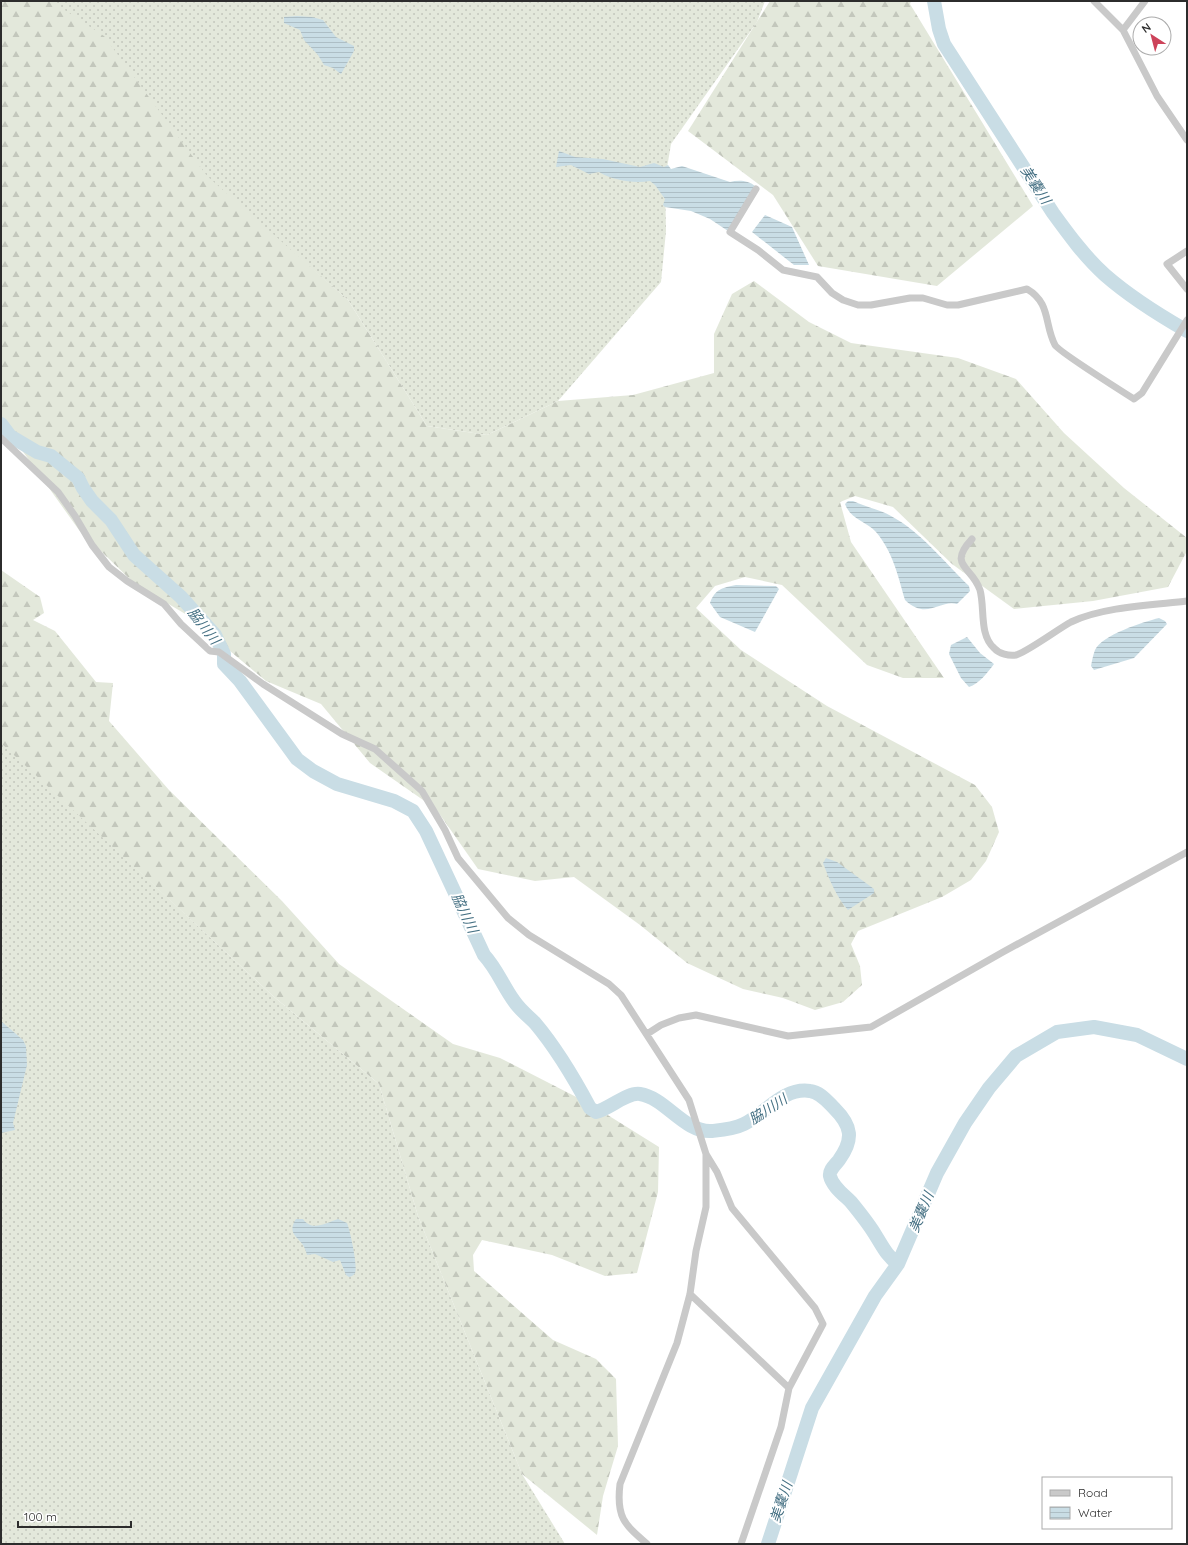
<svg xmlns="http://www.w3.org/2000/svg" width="1188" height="1545" font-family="Quicksand,'Noto Sans JP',sans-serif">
<defs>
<pattern id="grass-dots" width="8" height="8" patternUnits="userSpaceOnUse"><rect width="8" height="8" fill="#e3e8db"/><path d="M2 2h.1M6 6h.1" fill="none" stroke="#c3c7bc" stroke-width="1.8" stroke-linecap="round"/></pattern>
<pattern id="forest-firs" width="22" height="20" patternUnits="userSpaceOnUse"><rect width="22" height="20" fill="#e3e8db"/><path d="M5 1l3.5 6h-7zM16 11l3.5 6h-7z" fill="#c3c7bc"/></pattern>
<pattern id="water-rules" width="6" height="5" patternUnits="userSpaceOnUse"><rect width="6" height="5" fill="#c9dde5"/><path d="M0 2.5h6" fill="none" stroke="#adbec5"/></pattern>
</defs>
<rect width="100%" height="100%" fill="#fff"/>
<path fill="url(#grass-dots)" d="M 42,1 L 765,1 L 757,22 L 671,144 L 665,180 L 666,231 L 661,282 L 558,401 L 487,435 L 427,426 L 348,300 L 211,182 Z
M 1,742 L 273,996 L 379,1084 L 418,1216 L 522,1474 L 565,1544 L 1,1544 Z"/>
<path fill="url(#forest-firs)" d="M 1,1 L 51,1 L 104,36 L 207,176 L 348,300 L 427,426 L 487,435 L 558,401 L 633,395 L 714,373 L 714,334 L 732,294 L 754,281 L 809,322 L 851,343 L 958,358 L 1016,379 L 1064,433 L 1124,488 L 1187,538 L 1187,551 L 1168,587 L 1093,601 L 1014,609 L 952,564 L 893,507 L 855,496 L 840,502 L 851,542 L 944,678 L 903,678 L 867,665 L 782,585 L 745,577 L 715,586 L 696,608 L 741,650 L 827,706 L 975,785 L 992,807 L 999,832 L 986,861 L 971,880 L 942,897 L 858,931 L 851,944 L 860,966 L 862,985 L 843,1002 L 815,1010 L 783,998 L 743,989 L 687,963 L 640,925 L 574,877 L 535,881 L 478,869 L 436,809 L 370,763 L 321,704 L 266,681 L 187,615 L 135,584 L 79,530 L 1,421 Z
M 770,1 L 911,1 L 910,4 L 1033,206 L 937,286 L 818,266 L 773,195 L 688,131 Z
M 1,570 L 40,597 L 44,613 L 33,620 L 55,631 L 96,682 L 113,683 L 109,721 L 169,790 L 282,901 L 339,964 L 453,1044 L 500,1058 L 590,1104 L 659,1147 L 658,1192 L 637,1273 L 605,1276 L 552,1255 L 482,1240 L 473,1255 L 474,1271 L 553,1340 L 596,1359 L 616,1379 L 618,1446 L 603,1496 L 597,1535 L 522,1474 L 418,1216 L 379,1084 L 273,996 L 1,743 Z"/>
<path fill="url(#water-rules)" d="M 297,16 L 312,17 L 323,20 L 336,37 L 354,46 L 354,51 L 341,74 L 333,68 L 324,65 L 318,55 L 304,40 L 300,30 L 284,23 L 284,17 Z
M 559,151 L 575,157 L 603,159 L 640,167 L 654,163 L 664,167 L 668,165 L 671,169 L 682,166 L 730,182 C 738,180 748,180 755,186 L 740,214 L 728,231 L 710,219 L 691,211 L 665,207 L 663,205 L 665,199 L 655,185 L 650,181 C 634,184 612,180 599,172 L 589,174 L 571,165 L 556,167 Z
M 765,215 L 792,227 L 809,265 L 794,265 L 752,232 Z
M 848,501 L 853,501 C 865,507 879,509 891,516 C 921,532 944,562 969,586 L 970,591 L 957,604 C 940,599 927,621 905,600 C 898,576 893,552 876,532 C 866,521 851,520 845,504 Z
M 736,585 L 776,586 L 779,589 L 755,632 L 720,617 L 710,603 C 715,589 722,588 736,585 Z
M 1159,618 L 1165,621 L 1167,624 L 1134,658 L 1094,670 L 1091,666 C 1092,661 1093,655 1095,650 C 1102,635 1143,622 1159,618 Z
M 967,637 L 980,653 L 994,664 C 988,672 979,684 969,687 L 961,678 L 949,654 L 951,645 Z
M 826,858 L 837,862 L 870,886 L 874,889 L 874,893 L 848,910 C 837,898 829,879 823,863 Z
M 1,1021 L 23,1040 L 26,1046 L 27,1065 L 13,1123 L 15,1130 L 1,1133 Z
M 296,1219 L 303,1219 C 312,1232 326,1223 338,1219 L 347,1223 C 350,1230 358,1267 355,1273 C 353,1276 352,1276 349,1277 L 346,1275 L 340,1260 L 333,1262 L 315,1254 L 307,1255 C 306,1252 305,1248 303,1245 C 297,1236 287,1233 296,1219 Z"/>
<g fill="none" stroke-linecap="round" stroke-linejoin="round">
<path stroke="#c9dde5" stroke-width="14" d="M 934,1 L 939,29 L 944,44 L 1053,213 C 1069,235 1085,257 1105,275 C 1129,296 1159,315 1187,331
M 1,424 L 10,436 L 37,452 L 51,456 L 78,478 L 83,488 L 92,501 L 111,520 L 134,555 L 181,597 L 215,635 L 224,654 L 224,664 L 240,681 L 297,759 L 313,771 L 337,784 L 394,801 L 413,811 L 426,831 L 484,955 C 497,969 503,986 514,1001 C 520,1010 528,1016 535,1023 C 557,1049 574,1078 590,1108 L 596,1112 C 609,1109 627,1092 640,1094 C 666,1098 684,1133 712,1131 C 722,1130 734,1129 744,1124 C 765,1114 783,1087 810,1091 C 820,1092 827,1101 834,1108 C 852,1126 854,1139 839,1160 C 835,1165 829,1170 830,1176 C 832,1186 844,1195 851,1202 C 860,1213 869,1224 876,1236 C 883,1247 887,1256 898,1264
M 768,1544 L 812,1408 L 875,1296 L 898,1264 L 937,1173 L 965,1123 L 989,1088 L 1016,1056 L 1057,1032 L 1094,1027 L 1137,1035 L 1187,1059"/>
<path stroke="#c9c9c9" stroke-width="7" d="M 1094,1 L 1123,30 L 1157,96 L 1187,140
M 1123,30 L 1145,1
M 756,189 L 730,232 L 758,250 L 783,270 L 817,277 L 832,293 L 843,300 L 858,305 L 871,305 L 910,298 L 923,298 L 947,305 L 958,305 L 1027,289 C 1051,303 1044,324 1055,345 C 1058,351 1123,392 1134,399 L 1142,393 L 1187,320
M 1187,251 L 1167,264 L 1187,289
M 1,438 L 58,492 L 75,516 L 92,545 L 109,567 L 127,581 L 164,604 L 181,624 L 210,651 L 219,652 L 263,684 L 342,734 L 375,749 L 422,791 L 445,830 L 458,858 L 508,918 L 529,935 L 609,984 L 621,995 L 689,1100 L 706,1154 L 717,1172 L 732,1208 L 815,1308 L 823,1324 L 789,1388 L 781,1427 L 741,1544
M 972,539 C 947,566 972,566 980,590 C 985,608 979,635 994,648 C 999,654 1009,656 1016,655 C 1027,652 1058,629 1071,622 C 1102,607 1152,605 1187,601
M 647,1034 L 661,1025 L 679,1018 L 696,1015 L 788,1036 L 871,1027 L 1003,952 L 1187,852
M 690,1294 L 789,1388
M 647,1544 C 624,1524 616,1517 620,1484 L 677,1343 L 690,1294 L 696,1251 L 706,1207 L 706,1154"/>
</g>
<g text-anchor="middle" stroke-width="4" stroke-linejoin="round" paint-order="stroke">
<g font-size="14" font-style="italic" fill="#457083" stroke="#fff">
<text transform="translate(1036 185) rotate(57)" y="5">美嚢川</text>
<text transform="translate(204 626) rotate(52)" y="5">脇川川</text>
<text transform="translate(465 913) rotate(65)" y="5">脇川川</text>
<text transform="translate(768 1109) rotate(-33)" y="5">脇川川</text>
<text transform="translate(921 1212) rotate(-67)" y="5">美嚢川</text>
<text transform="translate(781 1502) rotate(-72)" y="5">美嚢川</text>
</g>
</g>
<rect width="1188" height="1545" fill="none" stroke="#2c2c2c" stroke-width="4"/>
<rect x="1042" y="1477" width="130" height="52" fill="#ffffff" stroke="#ababab"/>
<rect x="1050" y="1490" width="20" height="6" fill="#c9c9c9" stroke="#ababab"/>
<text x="1078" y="1497" font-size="12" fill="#2c2c2c">Road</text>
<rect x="1050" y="1507" width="20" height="12" fill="url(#water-rules)" stroke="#ababab"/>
<text x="1078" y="1517" font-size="12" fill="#2c2c2c">Water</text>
<g transform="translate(1152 36) rotate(324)"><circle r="19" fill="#ffffff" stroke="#ababab"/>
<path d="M0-3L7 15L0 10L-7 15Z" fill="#cd435a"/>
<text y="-6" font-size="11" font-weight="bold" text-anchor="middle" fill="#2c2c2c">N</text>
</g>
<path d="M18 1521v6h113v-6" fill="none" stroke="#2c2c2c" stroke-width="2"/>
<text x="24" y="1521" font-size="12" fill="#2c2c2c" stroke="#ffffff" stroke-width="3" paint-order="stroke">100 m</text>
</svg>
